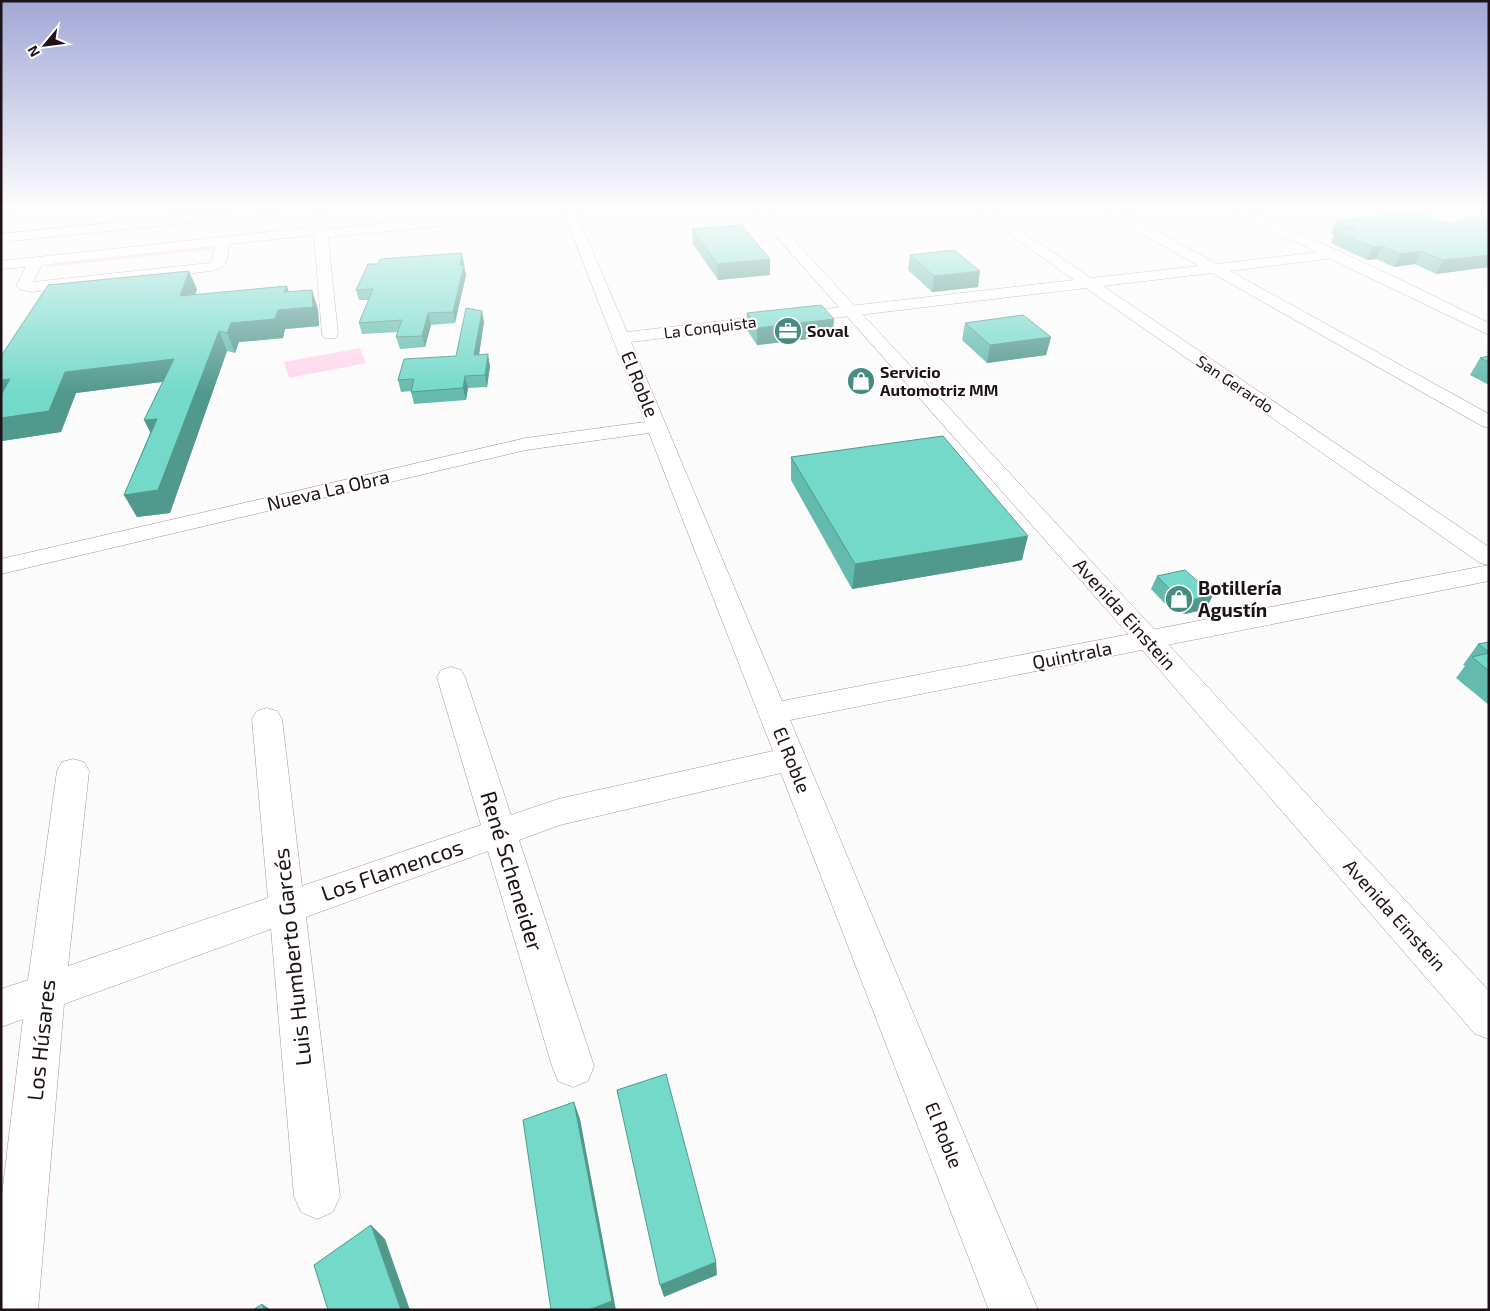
<svg xmlns="http://www.w3.org/2000/svg" width="1490" height="1311" font-family="'Exo 2',sans-serif">
<rect width="100%" height="100%" fill="#fbfbfb"/>
<path fill="#ffd6ec" d="M 213,244 L 211,250 L 47,267 L 49,262 Z
M 360,348 L 366,363 L 289,378 L 284,362 Z"/>
<g fill="none" stroke-linecap="round" stroke-linejoin="round">
<defs>
<path id="minor" d="M 1,210 L 15,210 L 14,213 L 1,215 Z
M 239,210 L 280,210 L 274,214 L 1,242 L 1,234 Z
M 313,210 L 325,210 L 327,229 L 451,217 L 458,221 L 451,225 L 328,237 L 338,334 L 336,338 L 324,338 L 322,334 L 314,235 L 229,244 C 227,261 229,267 211,271 L 32,292 L 19,289 L 16,286 L 26,267 L 1,269 L 1,261 L 314,227 ZM 215,246 L 212,262 L 209,263 L 33,282 L 42,265 Z
M 563,210 L 575,210 L 627,332 L 1074,280 L 976,210 L 990,210 L 1091,278 L 1199,266 L 1105,213 L 1104,210 L 1119,210 L 1217,264 L 1336,250 L 1341,251 L 1343,254 L 1341,257 L 1230,271 L 1489,414 L 1489,428 L 1482,426 L 1212,273 L 1103,286 L 1489,547 L 1489,565 L 1480,563 L 1086,288 L 631,342 L 782,701 L 1489,565 L 1489,581 L 790,720 L 1038,1310 L 989,1310 L 781,773 L 560,825 L 519,840 L 594,1066 L 588,1081 L 573,1087 L 558,1081 L 552,1066 L 488,851 L 306,917 L 340,1196 L 333,1212 L 317,1219 L 301,1212 L 294,1196 L 271,929 L 64,1004 L 38,1310 L 1,1310 L 1,1203 L 23,1019 L 1,1027 L 1,989 L 28,980 L 57,771 L 62,762 L 73,759 L 84,762 L 89,771 L 68,966 L 268,898 L 252,719 L 257,711 L 267,708 L 277,711 L 282,719 L 302,886 L 481,825 L 437,677 L 441,670 L 451,667 L 461,670 L 465,677 L 511,815 L 558,799 L 773,751 L 649,433 L 526,450 L 1,574 L 1,559 L 526,438 L 645,422 Z"/>
<path id="tertiary" d="M 1234,210 L 1250,210 L 1401,280 L 1489,323 L 1489,335 L 1235,213 Z"/>
<path id="secondary" d="M 753,210 L 766,210 L 1489,991 L 1489,1039 L 1475,1034 L 1138,645 Z"/>
</defs>
<use href="#minor" stroke="#ae8c9f" stroke-width="1"/>
<use href="#tertiary" stroke="#ae8c9f" stroke-width="1"/>
<use href="#secondary" stroke="#ae8c9f" stroke-width="1"/>
<use href="#minor" fill="#fff" fill-rule="evenodd"/>
<use href="#tertiary" fill="#fff" fill-rule="evenodd"/>
<use href="#secondary" fill="#fff" fill-rule="evenodd"/>
</g>
<path fill="#64bbad" d="M 1489,216 L 1489,267 L 1436,274 L 1415,264 L 1394,267 L 1376,259 L 1367,260 L 1331,243 L 1334,235 L 1331,233 L 1336,221 L 1448,224 L 1478,219 Z
M 692,229 L 770,275 L 718,280 L 693,244 Z
M 910,255 L 978,287 L 932,292 L 908,270 Z
M 464,263 L 464,266 L 466,275 L 455,323 L 431,325 L 425,347 L 400,349 L 396,337 L 398,332 L 362,334 L 359,323 L 369,300 L 359,300 L 356,290 L 378,264 Z
M 197,289 L 195,295 L 289,292 L 318,309 L 319,326 L 285,329 L 283,338 L 239,342 L 235,353 L 227,351 L 170,513 L 137,517 L 124,495 L 150,433 L 163,382 L 76,393 L 61,432 L 2,441 Z
M 747,313 L 834,319 L 832,336 L 757,345 L 747,330 Z
M 484,322 L 479,355 L 490,366 L 487,387 L 468,388 L 466,400 L 414,404 L 411,391 L 401,392 L 398,380 L 456,356 Z
M 965,323 L 1051,337 L 1046,355 L 987,363 L 962,340 Z
M 1489,356 L 1489,385 L 1470,375 L 1480,358 Z
M 791,457 L 1022,560 L 852,589 L 791,480 Z
M 1157,576 L 1206,609 L 1185,614 L 1171,610 L 1151,589 Z
M 1489,642 L 1489,705 L 1456,678 L 1465,666 L 1463,665 L 1478,644 Z"/>
<path fill="#51988d" d="M 1382,246 L 1376,259 L 1367,260 L 1373,247 Z
M 1421,251 L 1415,264 L 1394,267 L 1400,254 Z
M 462,253 L 466,275 L 455,323 L 453,312 Z
M 1489,255 L 1489,267 L 1436,274 L 1443,260 Z
M 770,259 L 770,275 L 718,280 L 717,264 Z
M 189,271 L 197,289 L 188,315 L 180,296 Z
M 980,271 L 978,287 L 932,292 L 934,276 Z
M 287,286 L 293,304 L 312,290 L 318,309 L 319,326 L 285,329 L 283,338 L 239,342 L 235,353 L 227,333 L 231,323 Z
M 482,311 L 484,322 L 477,367 L 474,355 Z
M 428,313 L 431,325 L 425,347 L 422,336 Z
M 834,319 L 832,336 L 757,345 L 757,328 Z
M 219,331 L 227,351 L 170,513 L 137,517 L 124,495 Z
M 1051,337 L 1046,355 L 987,363 L 990,345 Z
M 488,354 L 490,366 L 487,387 L 485,375 Z
M 174,359 L 183,379 L 76,393 L 61,432 L 2,441 L 1,440 L 1,418 L 65,372 Z
M 465,376 L 468,388 L 466,400 L 463,388 Z
M 10,379 L 1,402 L 1,380 Z
M 157,419 L 155,442 L 144,420 Z
M 1028,536 L 1022,560 L 852,589 L 855,564 Z
M 1213,595 L 1206,609 L 1185,614 L 1191,600 Z
M 574,1102 L 580,1119 L 616,1310 L 588,1310 Z
M 371,1225 L 385,1239 L 410,1310 L 401,1310 Z
M 716,1262 L 717,1275 L 664,1297 L 660,1285 Z
M 262,1304 L 271,1310 L 264,1310 Z"/>
<path fill="#74d9c9" stroke="#51988d" d="M 1414,212 L 1448,224 L 1473,217 L 1478,219 L 1489,216 L 1489,255 L 1443,260 L 1421,251 L 1400,254 L 1382,246 L 1373,247 L 1336,231 L 1355,229 L 1336,221 Z
M 741,225 L 770,259 L 717,264 L 692,229 Z
M 954,250 L 980,271 L 934,276 L 910,255 Z
M 462,253 L 460,265 L 464,265 L 453,312 L 428,313 L 422,336 L 396,337 L 402,320 L 359,323 L 373,289 L 356,290 L 368,264 L 378,264 L 380,259 Z
M 189,271 L 180,296 L 287,286 L 284,292 L 312,290 L 313,307 L 278,310 L 275,319 L 231,323 L 227,333 L 219,331 L 158,490 L 124,495 L 157,419 L 144,420 L 174,359 L 65,372 L 49,411 L 1,418 L 1,395 L 10,379 L 1,380 L 1,356 L 48,285 Z
M 821,305 L 834,319 L 757,328 L 747,313 Z
M 466,308 L 482,311 L 474,355 L 488,354 L 485,375 L 465,376 L 463,388 L 411,392 L 414,379 L 398,380 L 404,359 L 456,356 Z
M 1023,315 L 1051,337 L 990,345 L 965,323 Z
M 1489,356 L 1489,362 L 1480,358 Z
M 943,436 L 1028,536 L 855,564 L 791,457 Z
M 1185,570 L 1213,595 L 1191,600 L 1177,596 L 1157,576 Z
M 1489,642 L 1489,652 L 1478,644 Z
M 1489,653 L 1489,671 L 1472,657 Z
M 666,1074 L 716,1262 L 660,1285 L 617,1090 Z
M 574,1102 L 612,1301 L 588,1310 L 551,1310 L 523,1120 Z
M 371,1225 L 401,1310 L 328,1310 L 314,1265 Z
M 262,1304 L 264,1310 L 253,1310 Z"/>
<linearGradient id="sky" x2="0" y2="1"><stop stop-color="#a2a7d6"/><stop offset="0.53" stop-color="#fdfdfd"/><stop offset="1" stop-color="#fdfdfd" stop-opacity="0"/></linearGradient>
<rect width="1490" height="393" fill="url(#sky)"/>
<defs>
<symbol id="office-disc" viewBox="-11 -11 22 22"><circle r="9.5" fill="#478c81" stroke="#fff"/><path d="M-6-3h4V-5.5h4V-3h4V5H-6ZM-1-4.5V-3h2v-1.5ZM-6 0V1H6V0Z" fill="#fff"/></symbol>
<symbol id="shop-disc" viewBox="-11 -11 22 22"><circle r="9.5" fill="#478c81" stroke="#fff"/><path d="M-5-2.5h2.3a2.7 3.5 0 0 1 5.4 0H5L5.5 6h-11ZM-1.5-2.5h3a1.5 2.3 0 0 0-3 0Z" fill="#fff"/></symbol>
</defs>
<g fill-rule="evenodd">
<use href="#office-disc" x="772" y="315" width="32" height="32"/>
<use href="#shop-disc" x="845" y="365" width="32" height="32"/>
<use href="#shop-disc" x="1163" y="583" width="32" height="32"/>
</g>
<g text-anchor="middle" stroke-width="4" stroke-linejoin="round" paint-order="stroke">
<g font-size="16" fill="#1e1118" stroke="#fff">
<text transform="translate(710 327) rotate(-7)" y="6">La Conquista</text>
<text transform="translate(1235 384) rotate(34)" y="6">San Gerardo</text>
</g>
<g font-size="16" font-weight="bold" fill="#1e1118" stroke="#fff" text-anchor="start">
<text x="807" y="337">Soval</text>
<text x="880" y="378">Servicio<tspan x="880" dy="18">Automotriz MM</tspan></text>
</g>
<g font-size="19" fill="#1e1118" stroke="#fff">
<text transform="translate(640 384) rotate(68)" y="7">El Roble</text>
<text transform="translate(328 490) rotate(-13)" y="7">Nueva La Obra</text>
<text transform="translate(1125 614) rotate(48)" y="7">Avenida Einstein</text>
<text transform="translate(1072 655) rotate(-11)" y="7">Quintrala</text>
<text transform="translate(792 760) rotate(68)" y="7">El Roble</text>
<text transform="translate(1395 915) rotate(48)" y="7">Avenida Einstein</text>
<text transform="translate(944 1135) rotate(68)" y="7">El Roble</text>
</g>
<g font-size="19" font-weight="bold" fill="#1e1118" stroke="#fff" text-anchor="start">
<text x="1198" y="595">Botillería<tspan x="1198" dy="22">Agustín</tspan></text>
</g>
<g font-size="22" fill="#1e1118" stroke="#fff">
<text transform="translate(392 870) rotate(-19)" y="8">Los Flamencos</text>
<text transform="translate(512 871) rotate(73)" y="8">René Scheneider</text>
<text transform="translate(292 957) rotate(-96)" y="8">Luis Humberto Garcés</text>
<text transform="translate(41 1040) rotate(-84)" y="8">Los Húsares</text>
</g>
</g>
<rect width="1490" height="1311" fill="none" stroke="#1e1118" stroke-width="5"/>
<g transform="translate(45 45) rotate(241)" stroke="#ffffff" stroke-width="4" paint-order="stroke">
<path d="M0-4L9 19L0 12L-9 19Z" fill="#1e1118"/>
<text y="-8" font-size="14" font-weight="bold" text-anchor="middle" fill="#1e1118">N</text>
</g>
</svg>
